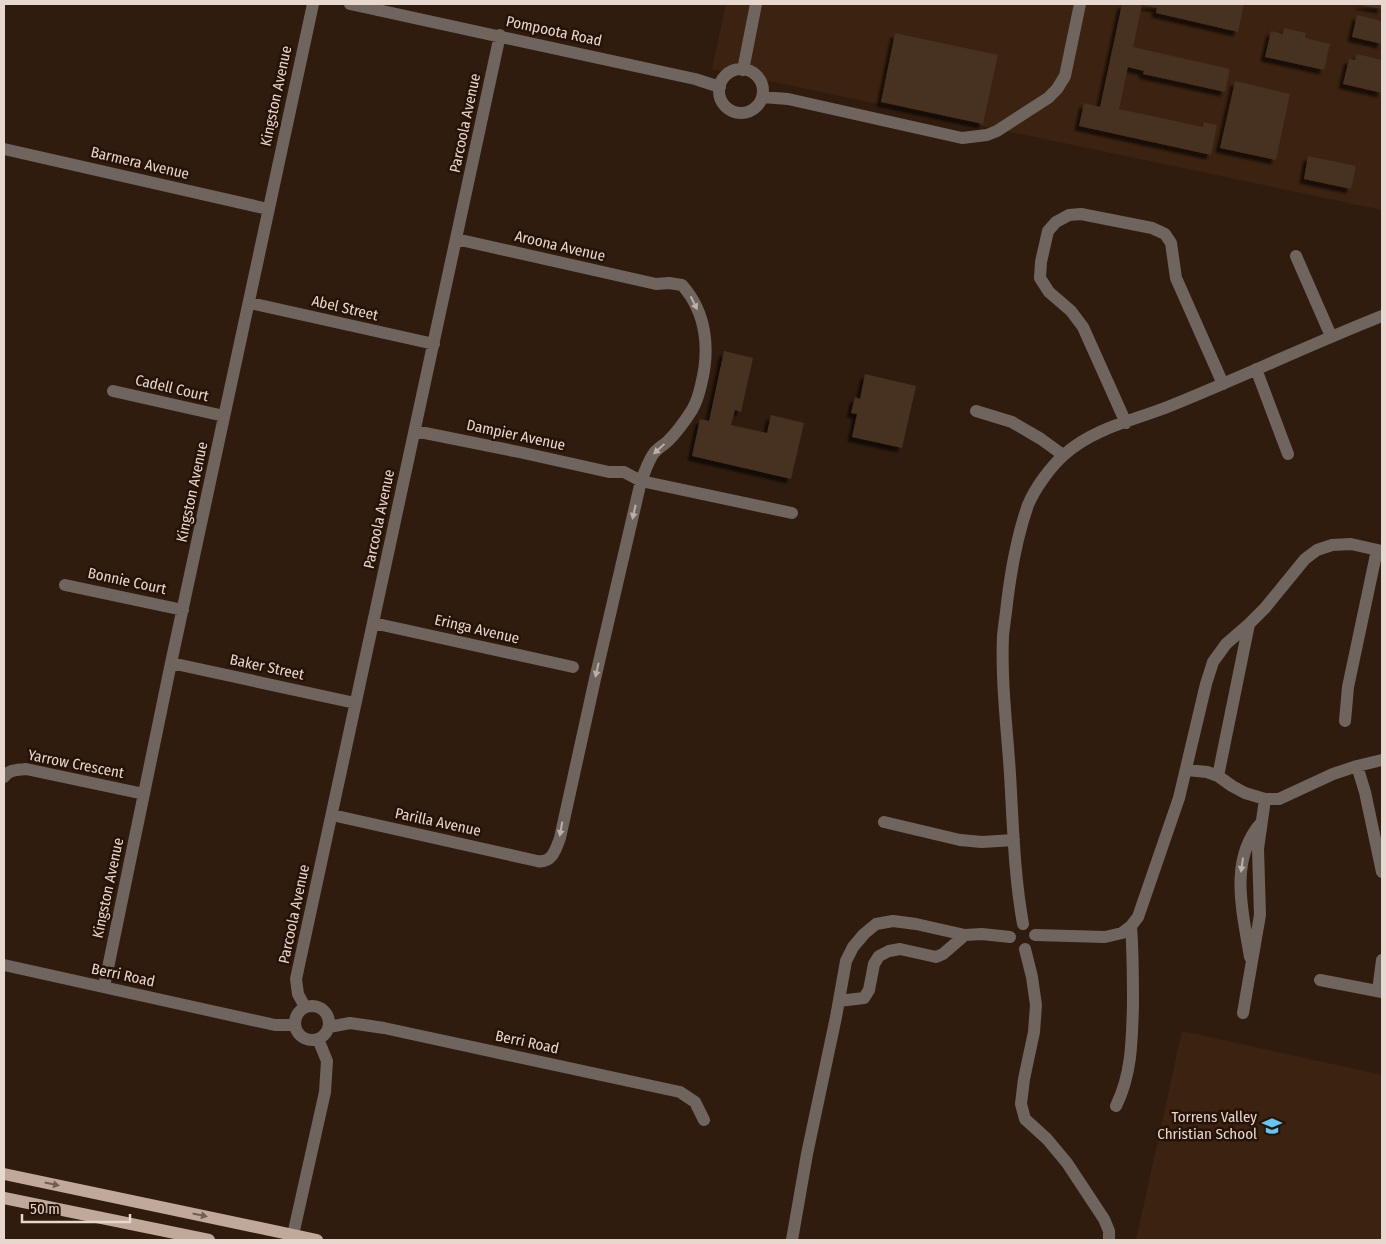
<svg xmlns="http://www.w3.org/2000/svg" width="1386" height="1244" font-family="'Fira Sans Condensed',sans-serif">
<defs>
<filter id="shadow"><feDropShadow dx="-4.5" dy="4.5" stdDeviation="1" flood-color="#0009"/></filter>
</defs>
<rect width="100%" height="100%" fill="#301c0f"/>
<path fill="#3c2210" d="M 726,4 L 1382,4 L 1382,210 L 712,69 Z
M 1182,1031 L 1382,1075 L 1382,1240 L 1136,1240 Z"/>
<path fill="#463022" filter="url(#shadow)" d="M 1122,4 L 1244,4 L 1238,32 L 1156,13 L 1157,8 L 1142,5 L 1133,47 L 1230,69 L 1225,92 L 1143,74 L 1144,71 L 1128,67 L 1119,109 L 1203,127 L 1204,122 L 1217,125 L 1211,155 L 1079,126 L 1084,103 L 1100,107 Z
M 1360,4 L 1382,4 L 1382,9 L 1360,5 Z
M 1357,15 L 1382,21 L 1382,44 L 1352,37 Z
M 1284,28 L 1306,33 L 1305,38 L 1330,44 L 1324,70 L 1265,57 L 1271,31 L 1283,34 Z
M 895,33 L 998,55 L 983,124 L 881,102 Z
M 1357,54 L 1382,60 L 1382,93 L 1343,84 L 1349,59 L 1355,60 Z
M 1235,81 L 1290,94 L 1276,160 L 1220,148 Z
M 1308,156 L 1356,166 L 1351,189 L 1304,179 Z
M 724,351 L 753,358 L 741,412 L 735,410 L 731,425 L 767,433 L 771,415 L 804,423 L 791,479 L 692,456 L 700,419 L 709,421 Z
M 865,374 L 916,386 L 902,448 L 852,437 L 857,414 L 851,413 L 855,397 L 860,399 Z"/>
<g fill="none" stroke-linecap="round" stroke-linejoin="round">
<path stroke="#70655e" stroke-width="12" d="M 350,4 L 695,79 L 720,87
M719 91a22 22 0 1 1 44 0a22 22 0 1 1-44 0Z
M 743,70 L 756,4
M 762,97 L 788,99 L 962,138 L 987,135 L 997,131 L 1048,98 L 1057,89 L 1065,76 L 1080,4
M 4,149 L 268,209
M 456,239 L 656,284 L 669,283 L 682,285 C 707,313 710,350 701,385 C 699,394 696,403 692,410 C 685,421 677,432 668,441 C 664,445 658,448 654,453 C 648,461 645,472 641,481 L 792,513
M 1296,256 L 1331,336
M 250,303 L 434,344
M 1256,369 L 1288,454
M 113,391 L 224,416
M 976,411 L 1012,422 L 1041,439 L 1063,455
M 1126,423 L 1083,327 L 1071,311 L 1049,292 L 1040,278 L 1041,262 L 1048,231 L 1056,222 L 1069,215 L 1081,214 L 1152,228 L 1165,234 L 1171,243 L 1176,278 L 1223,384
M 65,585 L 183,610
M 373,623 L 573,667
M 171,663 L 355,703
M 1345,721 L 1348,687 L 1377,550
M 1357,766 L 1365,792 L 1382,872
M 1187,770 L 1207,772 L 1218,776 L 1232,786 L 1245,793 L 1265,799 L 1279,799 L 1333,774 L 1357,766 L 1382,760
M 1218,776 L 1249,624
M 4,777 C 9,769 18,770 26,769 L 144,794
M 332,815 L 537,861 C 552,864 556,849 560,838 L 595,679 L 641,481 L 624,472 L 609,472 L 519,452 L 415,431
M 884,822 L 960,840 L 982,842 L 1014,840
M 1023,924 C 1014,874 1013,824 1010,774 C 1007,728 1001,682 1003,636 C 1004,625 1006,614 1007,603 C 1011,570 1017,536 1028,505 C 1035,488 1051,466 1065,454 C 1094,428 1135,420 1170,406 C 1242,377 1311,344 1382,316
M 1035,935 L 1105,937 L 1122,933 L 1131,926 L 1138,917 L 1179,798 L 1206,684 L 1213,662 L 1226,644 L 1249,624 L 1265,608 L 1305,559 L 1317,550 L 1332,545 L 1351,544 L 1382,551
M 1025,949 L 1032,977 L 1036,1005 L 1034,1032 L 1024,1079 L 1021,1104 L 1025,1119 L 1047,1139 L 1067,1163 L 1104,1219 L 1109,1231 L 1109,1240
M 1250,957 C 1243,914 1228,860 1261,823
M 4,965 L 275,1025 L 295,1025
M 1320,980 L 1382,992
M 104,987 L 171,663 L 313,4
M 1378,991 L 1382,960
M 839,1001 L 864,998 L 869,990 L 874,964 L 879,956 L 889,951 L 900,949 L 936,957 L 943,954 L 965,935
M295 1023a17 17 0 1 1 34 0a17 17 0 1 1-34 0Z
M 305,1007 L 298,994 L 296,979 L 500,35
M 1243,1013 L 1260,915 L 1258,849 L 1265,799
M 329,1027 L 350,1023 L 384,1028 L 680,1092 L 695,1102 L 704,1120
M 1116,1106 C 1132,1074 1132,1039 1133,1004 C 1133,978 1133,952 1131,926
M 293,1235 L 325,1092 L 327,1061 L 318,1039
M 792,1240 L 807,1154 L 836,1017 L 846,961 L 853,947 L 864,934 L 876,924 L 893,921 L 916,924 L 965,935 L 982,934 L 1010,937"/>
<path stroke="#c0a89a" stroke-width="12" d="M 4,1174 L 317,1240
M 4,1198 L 209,1240"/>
</g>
<defs><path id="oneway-solid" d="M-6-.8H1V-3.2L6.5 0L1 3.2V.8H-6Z" transform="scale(1.25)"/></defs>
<g fill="#bdafa7">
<use href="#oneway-solid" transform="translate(694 303) rotate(63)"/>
<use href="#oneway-solid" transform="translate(659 449) rotate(137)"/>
<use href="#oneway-solid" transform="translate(634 512) rotate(103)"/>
<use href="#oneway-solid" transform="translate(597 670) rotate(103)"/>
<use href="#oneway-solid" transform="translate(561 829) rotate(100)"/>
<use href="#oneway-solid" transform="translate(1242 865) rotate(98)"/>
</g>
<g fill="#735d50">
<use href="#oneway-solid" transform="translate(52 1184) rotate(12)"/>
<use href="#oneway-solid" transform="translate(200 1215) rotate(12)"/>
</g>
<defs>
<symbol id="school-bare" viewBox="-9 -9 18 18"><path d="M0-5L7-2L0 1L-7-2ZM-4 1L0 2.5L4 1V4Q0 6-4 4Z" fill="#68c4f0" stroke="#261206" stroke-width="2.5" paint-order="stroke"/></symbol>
</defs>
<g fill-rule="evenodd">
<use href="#school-bare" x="1258" y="1112" width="28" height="28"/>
</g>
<g text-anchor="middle" stroke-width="5" stroke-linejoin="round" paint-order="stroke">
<g font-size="15" fill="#e6d7cf" stroke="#261206">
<text transform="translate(554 31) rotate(12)" y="5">Pompoota Road</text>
<text transform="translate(276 96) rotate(-78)" y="5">Kingston Avenue</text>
<text transform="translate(465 123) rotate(-78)" y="5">Parcoola Avenue</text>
<text transform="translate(140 163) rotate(13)" y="5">Barmera Avenue</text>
<text transform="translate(560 246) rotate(13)" y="5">Aroona Avenue</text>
<text transform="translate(345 308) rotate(13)" y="5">Abel Street</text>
<text transform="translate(172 388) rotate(13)" y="5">Cadell Court</text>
<text transform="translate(516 435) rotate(12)" y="5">Dampier Avenue</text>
<text transform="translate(192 492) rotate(-78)" y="5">Kingston Avenue</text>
<text transform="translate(379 519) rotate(-78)" y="5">Parcoola Avenue</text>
<text transform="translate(127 581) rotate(12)" y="5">Bonnie Court</text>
<text transform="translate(477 629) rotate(13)" y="5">Eringa Avenue</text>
<text transform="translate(267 667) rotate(12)" y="5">Baker Street</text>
<text transform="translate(76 764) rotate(11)" y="5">Yarrow Crescent</text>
<text transform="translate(438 822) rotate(12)" y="5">Parilla Avenue</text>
<text transform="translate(108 888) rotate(-78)" y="5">Kingston Avenue</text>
<text transform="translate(294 914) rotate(-78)" y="5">Parcoola Avenue</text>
<text transform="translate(123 975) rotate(12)" y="5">Berri Road</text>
<text transform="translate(527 1042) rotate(12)" y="5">Berri Road</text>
</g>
<g font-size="15" fill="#e6d7cf" stroke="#261206" text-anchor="end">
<text x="1257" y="1122">Torrens Valley<tspan x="1257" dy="17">Christian School</tspan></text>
</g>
</g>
<rect width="1386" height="1244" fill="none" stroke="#e6d7cf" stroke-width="10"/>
<path d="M22 1214v8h108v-8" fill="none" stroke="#e6d7cf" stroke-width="2.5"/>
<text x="30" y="1214" font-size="15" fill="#e6d7cf" stroke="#261206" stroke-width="4" paint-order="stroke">50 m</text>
</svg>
